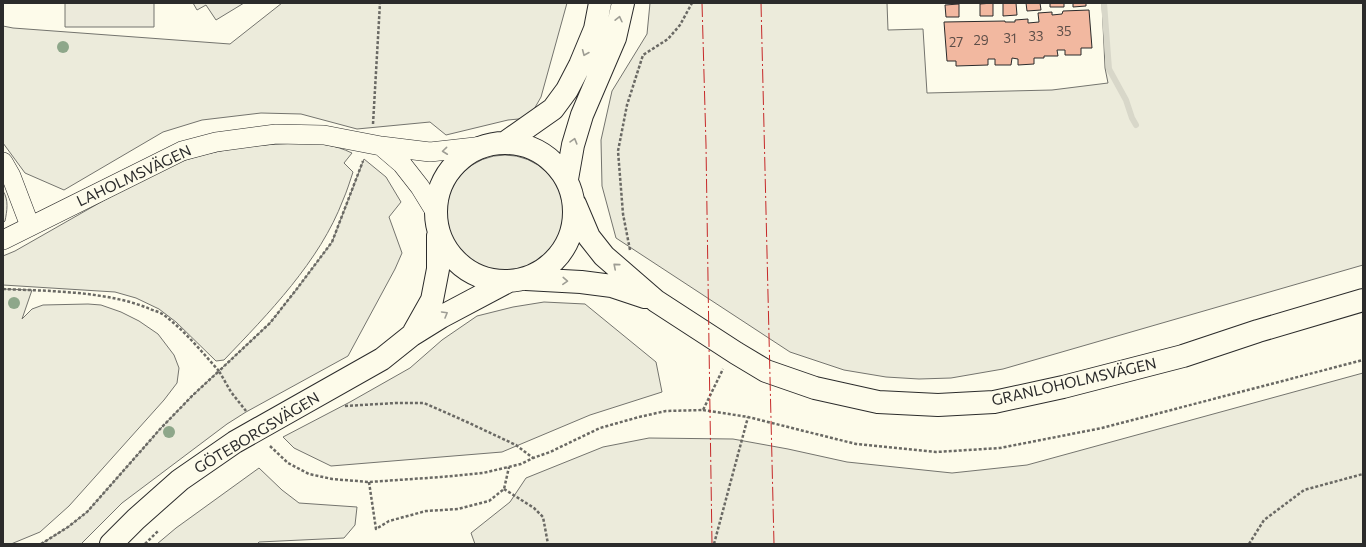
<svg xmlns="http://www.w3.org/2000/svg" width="1366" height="547" font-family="Commissioner,sans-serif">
<rect width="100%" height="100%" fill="#fdfbea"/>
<path fill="#ecebdb" stroke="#74746e" d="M 282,3 L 567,3 L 541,97 L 529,118 L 508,120 L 446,135 L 430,122 L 357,129 L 301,114 L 261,113 L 202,120 L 163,132 L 64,190 L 25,173 L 3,143 L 3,26 L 13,28 L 230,44 Z
M 650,3 L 887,3 L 888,30 L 923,29 L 927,93 L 1052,90 L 1108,83 L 1105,68 L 1102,3 L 1363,3 L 1363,265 L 1003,369 L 951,378 L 919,379 L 886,377 L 844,370 L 790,352 L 616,238 L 602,186 L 601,140 L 612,91 L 647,34 Z
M 302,143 C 321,143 335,145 352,153 L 344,163 L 353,172 C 350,181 347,191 343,200 C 320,261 268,314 224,360 L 216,361 L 176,322 L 159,309 L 136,298 L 115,292 L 3,285 L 3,256 L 15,251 C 48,232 82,213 115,194 C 141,180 166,165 195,157 C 230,147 266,144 302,143 Z
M446 214a59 59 0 1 1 118 0a59 59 0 1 1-118 0Z
M 364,159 L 386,177 L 401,202 L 389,217 L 402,253 L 395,269 L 348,356 L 246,412 L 227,424 L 122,503 L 81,544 L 41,544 L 68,527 L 87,512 L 161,428 L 193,395 L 270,323 L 296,290 L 332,242 Z
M 3,191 C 9,200 7,211 5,221 L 3,223 Z
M 3,289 L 32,290 L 22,319 L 32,309 L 43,305 L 88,304 L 101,305 L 121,312 L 139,321 L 158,334 L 174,355 L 179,368 L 177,383 L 164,400 L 69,506 L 40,532 L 11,544 L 3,544 Z
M 544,302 L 585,304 L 656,362 L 662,392 L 590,415 L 502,452 L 331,466 L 294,448 L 283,437 L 350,402 L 410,368 L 442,340 L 477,316 L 513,307 Z
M 1363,373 L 1363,544 L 475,544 L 471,533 L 510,502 L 526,478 L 603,447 L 649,438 L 733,439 L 788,449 L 847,462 L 952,473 L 1027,465 Z
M 259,468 L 282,490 L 299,503 L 357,507 L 355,525 L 344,538 L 259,542 L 257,544 L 157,544 L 176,528 Z"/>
<path fill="#eceadb" stroke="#74746e" d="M 65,3 L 154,3 L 154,27 L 65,27 Z
M 193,3 L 244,3 L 216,20 L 206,5 L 197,10 Z"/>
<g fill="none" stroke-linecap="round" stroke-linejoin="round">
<path stroke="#d8d7c9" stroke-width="6" d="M 1104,3 L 1109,69 L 1126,100 L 1132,118 L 1136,125"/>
</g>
<path fill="#f2b8a0" stroke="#2b2b2b" d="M 993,3 L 993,16 L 980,16 L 980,4 Z
M 1003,3 L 1016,3 L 1017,15 L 1003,16 Z
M 1026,3 L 1040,3 L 1041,10 L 1027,11 Z
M 1050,3 L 1064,3 L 1064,7 L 1050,7 Z
M 1073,3 L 1086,3 L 1086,6 L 1073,7 Z
M 959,4 L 959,17 L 946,17 L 945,5 Z
M 1089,10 L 1092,48 L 1081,48 L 1081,55 L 1065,55 L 1065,50 L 1057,50 L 1058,56 L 1044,56 L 1044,58 L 1034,58 L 1034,64 L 1018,65 L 1018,59 L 1012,58 L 1011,65 L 995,65 L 995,59 L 988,59 L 988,65 L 956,66 L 956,61 L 947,61 L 944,22 L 1005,21 L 1005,22 L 1015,22 L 1015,20 L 1028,19 L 1028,23 L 1039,22 L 1038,13 L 1052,12 L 1052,15 L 1062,14 L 1063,11 Z"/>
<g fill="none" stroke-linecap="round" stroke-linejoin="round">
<defs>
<path id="minor" d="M 381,146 L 402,164 L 420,187 L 436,213
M 3,162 L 11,176 L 30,226
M 3,240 L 182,151 L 216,142 L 276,134 L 324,135 L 381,146 L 430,152 L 484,146"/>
<path id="tertiary" d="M 506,142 L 553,109 L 567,90 L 580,65 L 595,29 L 600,3
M436 212a69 69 0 1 1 138 0a69 69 0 1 1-138 0Z
M 567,179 L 573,145 L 582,115 L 615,38 L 623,3
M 575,204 L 589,237 L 604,256 L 656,301 L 736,353 L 766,371 L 815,388 L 878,402 L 938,405 L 994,402 L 1063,387 L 1183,356 L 1258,331 L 1363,300
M 526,279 L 581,282 L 612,286 L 645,297
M 414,332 L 432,300 L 438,269 L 438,236
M 111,544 L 136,519 L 180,480 L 235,442 L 382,359 L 412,335 L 441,317 L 507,282"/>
</defs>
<use href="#minor" stroke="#2b2b2b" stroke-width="20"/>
<use href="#tertiary" stroke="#2b2b2b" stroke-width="24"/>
<path stroke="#6a6964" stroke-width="2.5" stroke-dasharray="3 2" stroke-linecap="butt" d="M 373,124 L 380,3
M 630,250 L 623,214 L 618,151 L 627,105 L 643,55 L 668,39 L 680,25 L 692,3
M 3,289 C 48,291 108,291 150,309 C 155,311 160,312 164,315 C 185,331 202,352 219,371 L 270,323 L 296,290 L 332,242 L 363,161
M 345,406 L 396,403 L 424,403 L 467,422 L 516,445 L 533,458
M 703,410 L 748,417 L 856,444 L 936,452 L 1000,448 L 1102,428 L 1363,360
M 270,446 L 288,463 L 309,474 L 332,479 L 369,482 L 441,477 L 483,473 L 521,464 L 533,458 L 550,452 L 600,428 L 639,417 L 666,411 L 703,410 L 723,369
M 369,482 L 376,529 L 389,521 L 426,511 L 458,509 L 489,501 L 504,489 L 509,467
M 504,489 L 534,508 L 543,517 L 548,544
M 41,544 L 68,527 L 87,512 L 161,428 L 193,395 L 219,371 L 231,392 L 246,411
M 145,544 L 159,530
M 714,544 L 748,417
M 1249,544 L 1264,520 L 1304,490 L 1363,474"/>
<use href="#minor" stroke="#fdfbea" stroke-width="19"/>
<use href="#tertiary" stroke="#fdfbea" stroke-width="22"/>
<path stroke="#c62828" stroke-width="1" stroke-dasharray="14 3 2 3" stroke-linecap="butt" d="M 702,3 L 706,145 L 712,544
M 761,3 L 774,544"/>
</g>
<g fill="#8ea78a">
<circle cx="63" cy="47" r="6"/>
<circle cx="14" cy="303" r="6"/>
<circle cx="169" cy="432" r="6"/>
</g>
<defs><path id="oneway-chevron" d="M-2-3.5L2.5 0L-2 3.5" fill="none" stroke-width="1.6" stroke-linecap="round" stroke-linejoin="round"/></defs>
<g stroke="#9e9d94">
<use href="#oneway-chevron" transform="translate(619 19) rotate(-77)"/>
<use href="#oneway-chevron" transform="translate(585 53) rotate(113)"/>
<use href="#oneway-chevron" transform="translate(574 141) rotate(-74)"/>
<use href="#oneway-chevron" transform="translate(445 151) rotate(174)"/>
<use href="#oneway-chevron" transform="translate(616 266) rotate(-139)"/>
<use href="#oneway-chevron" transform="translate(565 281) rotate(3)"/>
<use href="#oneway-chevron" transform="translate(445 314) rotate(-30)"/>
</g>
<g text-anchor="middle" stroke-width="3" stroke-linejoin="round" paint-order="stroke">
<g font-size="13" fill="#5d4e48">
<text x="1064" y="36">35</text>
<text x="1036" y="41">33</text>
<text x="1010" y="43">31</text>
<text x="981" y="45">29</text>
<text x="956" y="47">27</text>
</g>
<g font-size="15" fill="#2b2b2b" stroke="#fdfbea">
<text transform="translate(134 176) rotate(-25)" y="5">LAHOLMSVÄGEN</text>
<text transform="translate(1074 382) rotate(-13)" y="5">GRANLOHOLMSVÄGEN</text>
<text transform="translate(257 433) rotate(-31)" y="5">GÖTEBORGSVÄGEN</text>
</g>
</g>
<rect width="1366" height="547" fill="none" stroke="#2b2b2b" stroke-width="8"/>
</svg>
